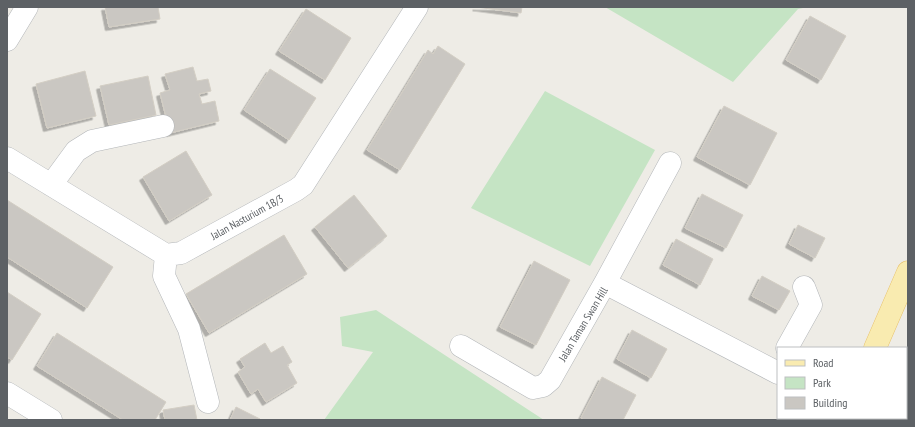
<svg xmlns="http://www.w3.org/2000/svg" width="915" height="427" font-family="'PT Sans Narrow',sans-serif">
<defs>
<filter id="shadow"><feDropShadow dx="-3.5" dy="3.5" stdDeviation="0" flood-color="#0004"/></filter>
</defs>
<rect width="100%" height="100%" fill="#eeece6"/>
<path fill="#c5e4c4" d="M 605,7 L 808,7 L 798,9 L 733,82 Z
M 545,91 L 655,150 L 590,266 L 471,208 Z
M 376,310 L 544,420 L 324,420 L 373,352 L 342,346 L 340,317 Z"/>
<path fill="#cac7c2" stroke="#d3cec4" filter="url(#shadow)" d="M 105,7 L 158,7 L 160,19 L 109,27 Z
M 476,7 L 522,7 L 521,13 Z
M 306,9 L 351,38 L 325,80 L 279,51 Z
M 810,16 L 846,36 L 821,80 L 786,60 Z
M 438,46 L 465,64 L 400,170 L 367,150 L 428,50 L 433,54 Z
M 193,67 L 197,81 L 208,79 L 211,91 L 199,94 L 202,104 L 215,101 L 219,121 L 170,133 L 160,93 L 170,90 L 165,74 Z
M 270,69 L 316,98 L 289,140 L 244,110 Z
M 85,71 L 96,116 L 47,128 L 36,84 Z
M 148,76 L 156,115 L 109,125 L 100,86 Z
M 724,106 L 777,133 L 750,185 L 697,157 Z
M 186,151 L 212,195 L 169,221 L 143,177 Z
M 702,194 L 743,215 L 726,248 L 685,228 Z
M 354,195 L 387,236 L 348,268 L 315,227 Z
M 7,200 L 113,267 L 87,308 L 7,257 Z
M 798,225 L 825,238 L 815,258 L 789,244 Z
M 284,235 L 307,274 L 209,333 L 186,294 Z
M 676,239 L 713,259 L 700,285 L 663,265 Z
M 534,261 L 570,280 L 536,345 L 500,327 Z
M 762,276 L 790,291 L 779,310 L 752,296 Z
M 7,292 L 41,314 L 12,360 L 7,357 Z
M 632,330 L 667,349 L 651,378 L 617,359 Z
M 57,333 L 166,402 L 155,420 L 123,420 L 37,366 Z
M 265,343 L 271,353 L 283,346 L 292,362 L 287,365 L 297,383 L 266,402 L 258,389 L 251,394 L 238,372 L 245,367 L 240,359 Z
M 602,377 L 636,395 L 623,420 L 584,420 L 581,418 Z
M 194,405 L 197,420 L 165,420 L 163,410 Z
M 236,407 L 260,419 L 260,420 L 230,420 Z
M 906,413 L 908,414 L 908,420 L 890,420 L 892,418 L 906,418 Z"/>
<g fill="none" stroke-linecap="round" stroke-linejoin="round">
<defs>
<path id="minor" d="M 7,40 L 27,7
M 7,158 L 166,255 L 181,253 L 296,190 L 303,185 L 417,7
M 51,185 L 76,151 L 92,141 L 163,126
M 166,255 L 164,276 L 189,329 L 208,402
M 605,283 L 670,163
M 461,346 L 533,388 L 543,386 L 550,380 L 605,283 L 778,373
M 787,348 L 811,305 L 804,287
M 7,393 L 51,420"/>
<path id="major" d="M 875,348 L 908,272
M 805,420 L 808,418"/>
</defs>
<use href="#minor" stroke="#b3b6b9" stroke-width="23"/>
<use href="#major" stroke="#e7bf66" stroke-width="23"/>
<use href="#minor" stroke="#fff" stroke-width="22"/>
<use href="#major" stroke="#f9ebb0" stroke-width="22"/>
</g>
<g text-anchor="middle" stroke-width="3" stroke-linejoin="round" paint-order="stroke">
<g font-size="11" fill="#5d6165" stroke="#fff">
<text transform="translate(247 217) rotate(-29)" y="4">Jalan Nasturium 1B/3</text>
<text transform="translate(583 324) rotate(-59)" y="4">Jalan Taman Swan Hill</text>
</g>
</g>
<rect width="915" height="427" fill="none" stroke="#5d6165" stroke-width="16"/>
<rect x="777" y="347" width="130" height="72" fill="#ffffff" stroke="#bec0c1"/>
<rect x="785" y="360" width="20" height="6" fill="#f9ebb0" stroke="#bec0c1"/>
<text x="813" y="367" font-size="12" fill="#5d6165">Road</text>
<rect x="785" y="377" width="20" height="12" fill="#c5e4c4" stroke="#bec0c1"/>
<text x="813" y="387" font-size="12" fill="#5d6165">Park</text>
<rect x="785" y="397" width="20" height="12" fill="#cac7c2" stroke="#bec0c1"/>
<text x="813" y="407" font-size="12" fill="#5d6165">Building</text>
</svg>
